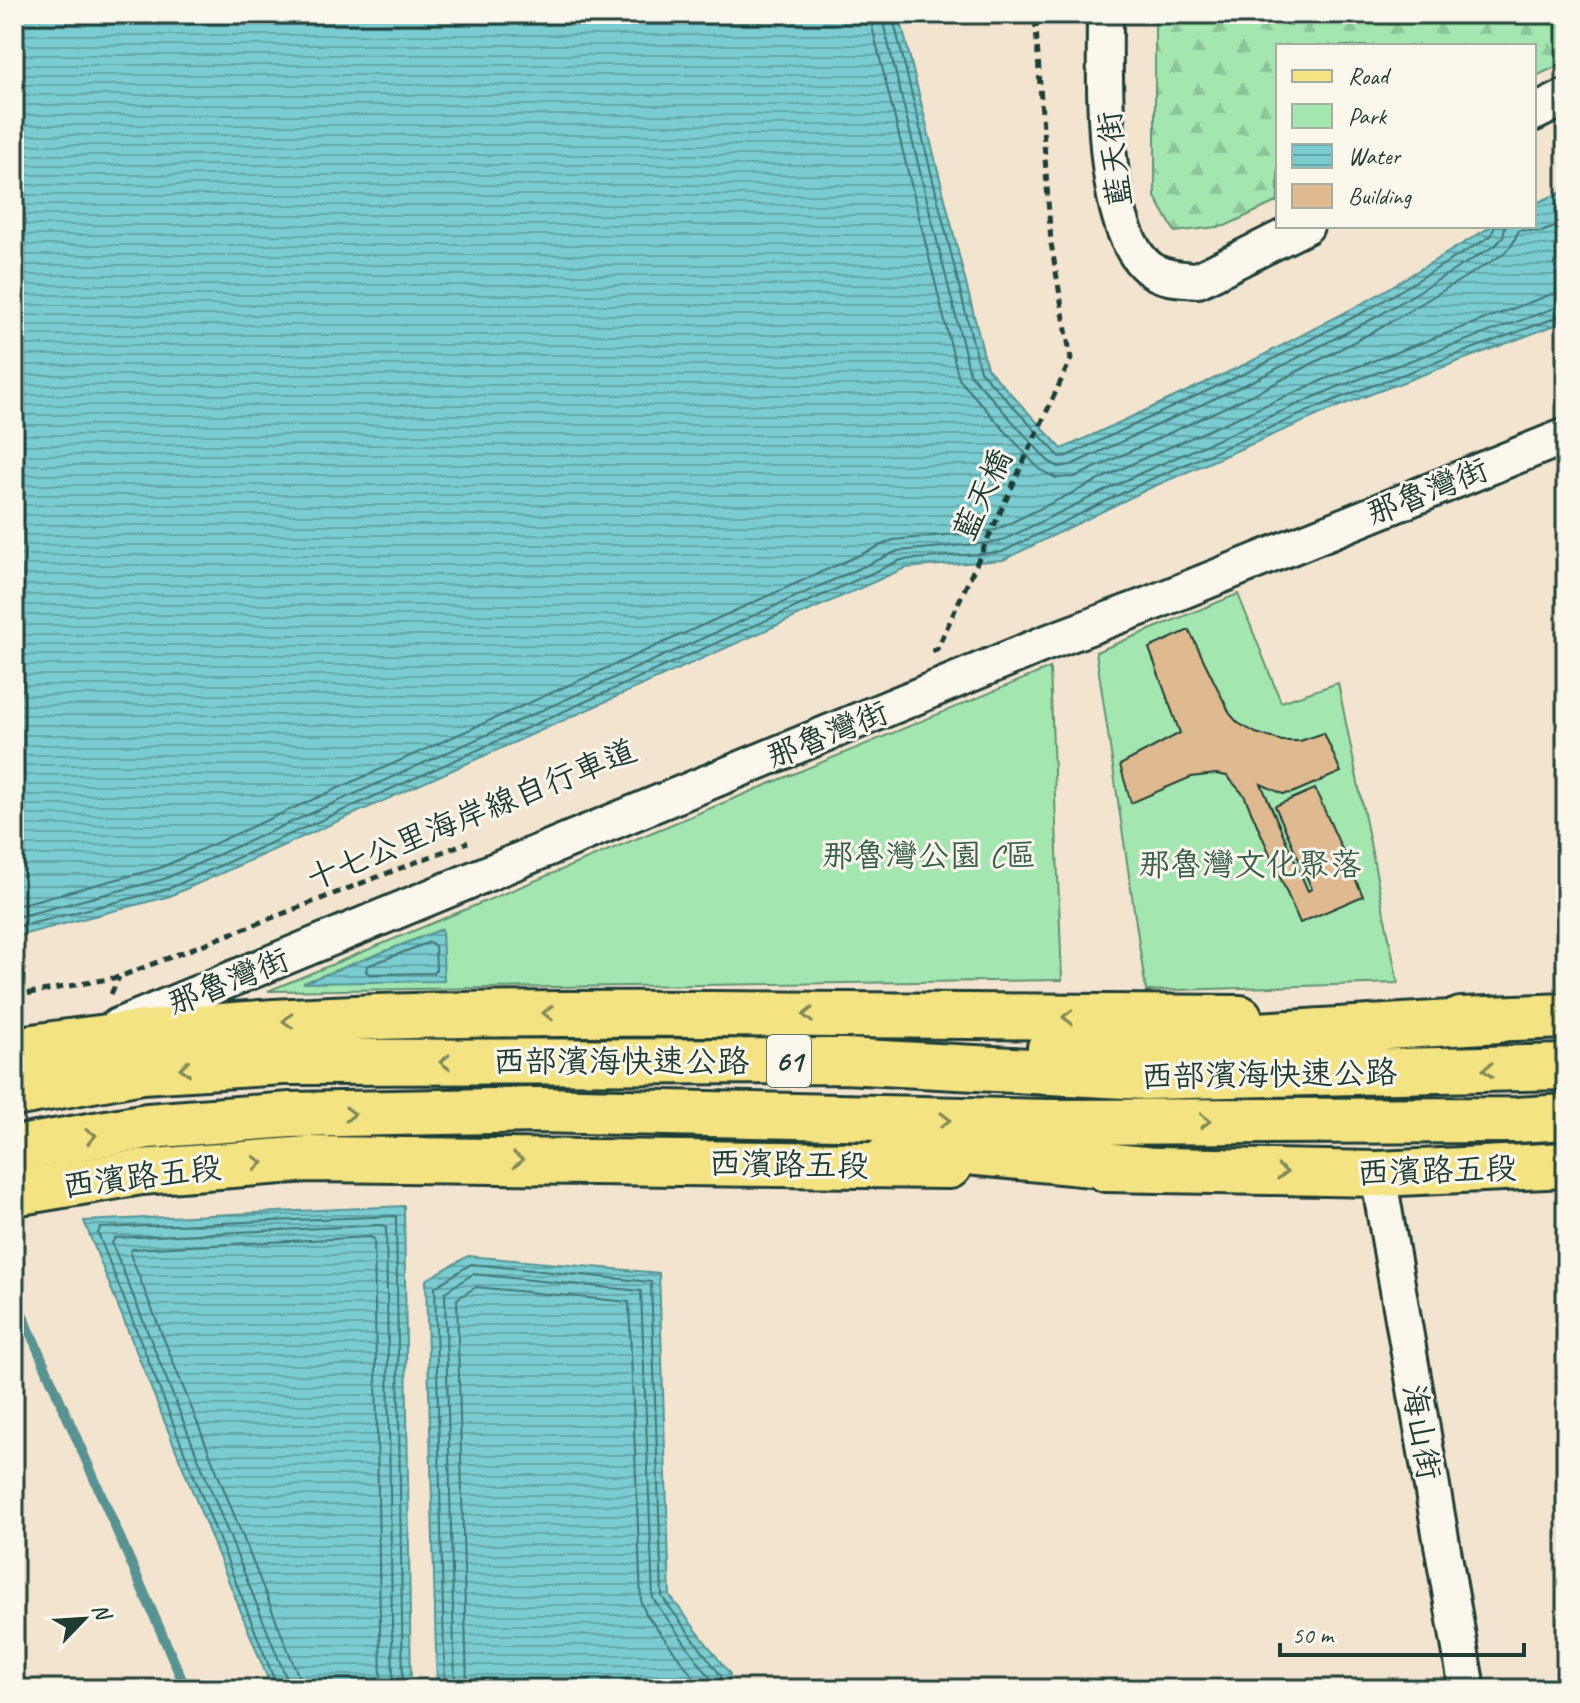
<svg xmlns="http://www.w3.org/2000/svg" width="1580" height="1703" font-family="Caveat,'LXGW WenKai TC',sans-serif">
<defs>
<pattern id="forest-firs" width="22" height="20" patternUnits="userSpaceOnUse" patternTransform="scale(2)"><rect width="22" height="20" fill="#a3e6b0"/><path d="M5 1l3.5 6h-7zM16 11l3.5 6h-7z" fill="#8cc698"/></pattern>
<pattern id="water-rules" width="6" height="5" patternUnits="userSpaceOnUse" patternTransform="scale(2)"><rect width="6" height="5" fill="#7accd1"/><path d="M0 2.5h6" fill="none" stroke="#63a7aa"/></pattern>
</defs>
<rect width="100%" height="100%" fill="#f3e4d0"/>
<filter id="ink" filterUnits="userSpaceOnUse"><feTurbulence type="fractalNoise" baseFrequency=".0125" numOctaves="2"/><feDisplacementMap in="SourceGraphic" scale="16" xChannelSelector="R" yChannelSelector="G"/><feConvolveMatrix kernelMatrix="1 2 1 2 8 2 1 2 1" color-interpolation-filters="sRGB"/></filter>
<g filter="url(#ink)">
<path fill="#a3e6b0" stroke="#619272" stroke-width="2" d="M 1238,594 L 1281,702 L 1338,683 L 1398,983 L 1146,991 L 1096,652 Z
M 1050,668 L 1062,980 L 268,991 Z"/>
<path fill="url(#forest-firs)" stroke="#619272" stroke-width="2" d="M 1155,14 L 1558,14 L 1566,33 L 1566,62 L 1534,77 L 1534,46 L 1278,46 L 1278,201 L 1225,226 L 1175,232 L 1155,197 Z"/>
<path fill="url(#water-rules)" stroke="#569392" stroke-width="2" d="M 14,14 L 899,14 L 987,368 L 1062,449 L 1250,362 L 1369,300 L 1492,226 L 1534,226 L 1534,204 L 1566,190 L 1566,321 L 1342,405 L 1150,488 L 1003,560 L 905,568 L 170,896 L 14,937 Z
M 442,929 L 444,981 L 303,983 Z
M 404,1206 L 411,1689 L 272,1689 L 84,1221 Z
M 468,1256 L 659,1273 L 670,1596 L 730,1674 L 729,1689 L 437,1689 L 426,1280 Z"/>
<g fill="none" stroke-linecap="round" stroke-linejoin="round">
<path stroke="#437673" stroke-width="2" d="M 869,14 L 959,379 L 1039,469 L 1056,478 L 1075,477 L 1264,389 L 1384,326 L 1502,255 L 1512,245 L 1519,230 L 1541,232 L 1566,223
M 881,14 L 970,374 L 1048,461 L 1059,467 L 1071,465 L 1259,378 L 1378,316 L 1496,245 L 1503,237 L 1505,226
M 892,14 L 980,371 L 1060,457 L 1067,456 L 1254,369 L 1373,307 L 1491,236 L 1495,226
M 14,906 L 160,868 L 893,540 L 996,530 L 1138,461 L 1330,377 L 1552,294 L 1566,292
M 14,918 L 164,879 L 898,551 L 999,542 L 1143,472 L 1335,388 L 1566,304
M 14,928 L 168,889 L 901,560 L 1002,552 L 1147,481 L 1339,398 L 1566,314
M 430,942 L 435,946 L 436,970 L 433,973 L 369,974 L 366,971 L 367,966 Z
M 278,1689 L 98,1233 L 100,1228 L 396,1216 L 403,1689
M 289,1689 L 287,1680 L 112,1243 L 115,1238 L 382,1225 L 386,1227 L 393,1689
M 301,1689 L 298,1675 L 130,1254 L 132,1249 L 370,1237 L 374,1239 L 381,1689
M 445,1689 L 435,1287 L 471,1264 L 651,1282 L 662,1597 L 721,1676 L 721,1689
M 455,1689 L 445,1292 L 473,1274 L 641,1291 L 653,1599 L 711,1679 L 711,1689
M 467,1689 L 457,1299 L 476,1287 L 629,1302 L 641,1602 L 646,1614 L 698,1683 L 699,1689"/>
<path stroke="#569392" stroke-width="10" d="M 14,1295 L 186,1689"/>
</g>
<path fill="#dfb990" stroke="#1f3d34" stroke-width="2" d="M 1189,630 L 1230,714 L 1238,723 L 1256,733 L 1282,741 L 1300,741 L 1324,733 L 1341,772 L 1292,793 L 1283,794 L 1261,784 L 1308,891 L 1312,889 L 1275,806 L 1315,789 L 1363,896 L 1300,923 L 1244,795 L 1227,776 L 1216,774 L 1191,777 L 1131,803 L 1120,765 L 1180,733 L 1149,648 Z"/>
<g fill="none" stroke-linecap="round" stroke-linejoin="round">
<defs>
<path id="minor" d="M 1105,14 C 1105,73 1098,241 1155,272 C 1168,279 1184,279 1198,280 L 1306,226
M 1534,113 L 1566,97
M 118,1026 L 1041,645 L 1145,606 L 1566,436
M 1378,1174 L 1467,1689"/>
<path id="primary" d="M 1461,1020 L 1566,1016
M 14,1050 C 244,1013 477,1013 709,1014 C 886,1016 1063,1017 1240,1018
M 1106,1169 L 1378,1174 L 1566,1165
M 14,1193 L 141,1172 L 308,1159 L 949,1166"/>
<path id="trunk" d="M 1050,1048 L 1499,1020
M 14,1094 L 142,1071 L 283,1062 L 844,1061 L 1145,1077 L 1566,1067
M 894,1145 L 1144,1169
M 14,1149 L 148,1126 L 290,1115 L 538,1110 L 1048,1122 L 1516,1120 L 1566,1117"/>
</defs>
<use href="#minor" stroke="#1f3d34" stroke-width="40"/>
<use href="#primary" stroke="#1f3d34" stroke-width="50"/>
<use href="#trunk" stroke="#1f3d34" stroke-width="50"/>
<path stroke="#1f3d34" stroke-width="5" stroke-dasharray="8 6" stroke-linecap="butt" d="M 932,651 L 937,649 L 1071,359 L 1051,243 L 1035,14
M 111,994 L 119,977
M 14,996 L 119,977 L 468,842"/>
<use href="#minor" stroke="#fbf7ec" stroke-width="34"/>
<use href="#primary" stroke="#f4e382" stroke-width="44"/>
<use href="#trunk" stroke="#f4e382" stroke-width="44"/>
</g>
<defs><path id="oneway-chevron" d="M-2-3.5L2.5 0L-2 3.5" fill="none" stroke-width="1.6" stroke-linecap="round" stroke-linejoin="round" transform="scale(2)"/></defs>
<g stroke="#7f8857">
<use href="#oneway-chevron" transform="translate(548 1013) rotate(-180)"/>
<use href="#oneway-chevron" transform="translate(808 1015) rotate(-180)"/>
<use href="#oneway-chevron" transform="translate(1068 1017) rotate(-180)"/>
<use href="#oneway-chevron" transform="translate(288 1021) rotate(178)"/>
<use href="#oneway-chevron" transform="translate(445 1062) rotate(-180)"/>
<use href="#oneway-chevron" transform="translate(185 1068) rotate(176)"/>
<use href="#oneway-chevron" transform="translate(1488 1070) rotate(179)"/>
<use href="#oneway-chevron" transform="translate(350 1114) rotate(-1)"/>
<use href="#oneway-chevron" transform="translate(945 1120) rotate(1)"/>
<use href="#oneway-chevron" transform="translate(1205 1121)"/>
<use href="#oneway-chevron" transform="translate(91 1136) rotate(-9)"/>
<use href="#oneway-chevron" transform="translate(518 1160)"/>
<use href="#oneway-chevron" transform="translate(258 1163) rotate(-4)"/>
<use href="#oneway-chevron" transform="translate(1282 1172) rotate(1)"/>
</g>
</g>
<g text-anchor="middle" stroke-width="6" stroke-linejoin="round" paint-order="stroke">
<rect fill="#fbf7ec" stroke="#61756b" stroke-width="2" x="767" y="1035" width="44" height="52" rx="6"/>
<g font-size="30" font-weight="bold" fill="#1f3d34">
<text x="789" y="1071">61</text>
</g>
<g font-size="32" fill="#1f3d34" stroke="#fbf7ec">
<text transform="translate(1114 159) rotate(-97)" y="11">藍天街</text>
<text transform="translate(1427 491) rotate(-22)" y="11">那魯灣街</text>
<text transform="translate(982 494) rotate(-65)" y="11">藍天橋</text>
<text transform="translate(827 734) rotate(-22)" y="11">那魯灣街</text>
<text transform="translate(471 814) rotate(-22)" y="11">十七公里海岸線自行車道</text>
<text transform="translate(228 981) rotate(-22)" y="11">那魯灣街</text>
<text x="621" y="1072">西部濱海快速公路</text>
<text transform="translate(1269 1074) rotate(-1)" y="11">西部濱海快速公路</text>
<text transform="translate(789 1164) rotate(1)" y="11">西濱路五段</text>
<text transform="translate(1437 1170) rotate(-2)" y="11">西濱路五段</text>
<text transform="translate(142 1176) rotate(-7)" y="11">西濱路五段</text>
<text transform="translate(1422 1432) rotate(80)" y="11">海山街</text>
</g>
<g font-size="32" fill="#395f4d" stroke="#fbf7ec">
<text x="929" y="866">那魯灣公園 C區</text>
<text x="1250" y="875">那魯灣文化聚落</text>
</g>
</g>
<rect width="1580" height="1703" fill="none" stroke="#fbf7ec" stroke-width="48"/>
<rect x="24" y="24" width="1532" height="1655" fill="none" stroke="#1f3d34" stroke-width="3" filter="url(#ink)"/>
<rect x="1276" y="44" width="260" height="184" fill="#fbf7ec" stroke="#a3ada2" stroke-width="2"/>
<rect x="1292" y="70" width="40" height="12" fill="#f4e382" stroke="#a3ada2" stroke-width="2"/>
<text x="1348" y="84" font-size="24" fill="#1f3d34">Road</text>
<rect x="1292" y="104" width="40" height="24" fill="#a3e6b0" stroke="#a3ada2" stroke-width="2"/>
<text x="1348" y="124" font-size="24" fill="#1f3d34">Park</text>
<rect x="1292" y="144" width="40" height="24" fill="url(#water-rules)" stroke="#a3ada2" stroke-width="2"/>
<text x="1348" y="164" font-size="24" fill="#1f3d34">Water</text>
<rect x="1292" y="184" width="40" height="24" fill="#dfb990" stroke="#a3ada2" stroke-width="2"/>
<text x="1348" y="204" font-size="24" fill="#1f3d34">Building</text>
<g transform="translate(84 1619) rotate(65)" stroke="#fbf7ec" stroke-width="6" paint-order="stroke">
<path d="M0-6L14 30L0 20L-14 30Z" fill="#1f3d34"/>
<text y="-12" font-size="22" font-weight="bold" text-anchor="middle" fill="#1f3d34">N</text>
</g>
<path d="M1280 1643v12h244v-12" fill="none" stroke="#1f3d34" stroke-width="4"/>
<text x="1292" y="1643" font-size="24" fill="#1f3d34" stroke="#fbf7ec" stroke-width="6" paint-order="stroke">50 m</text>
</svg>
